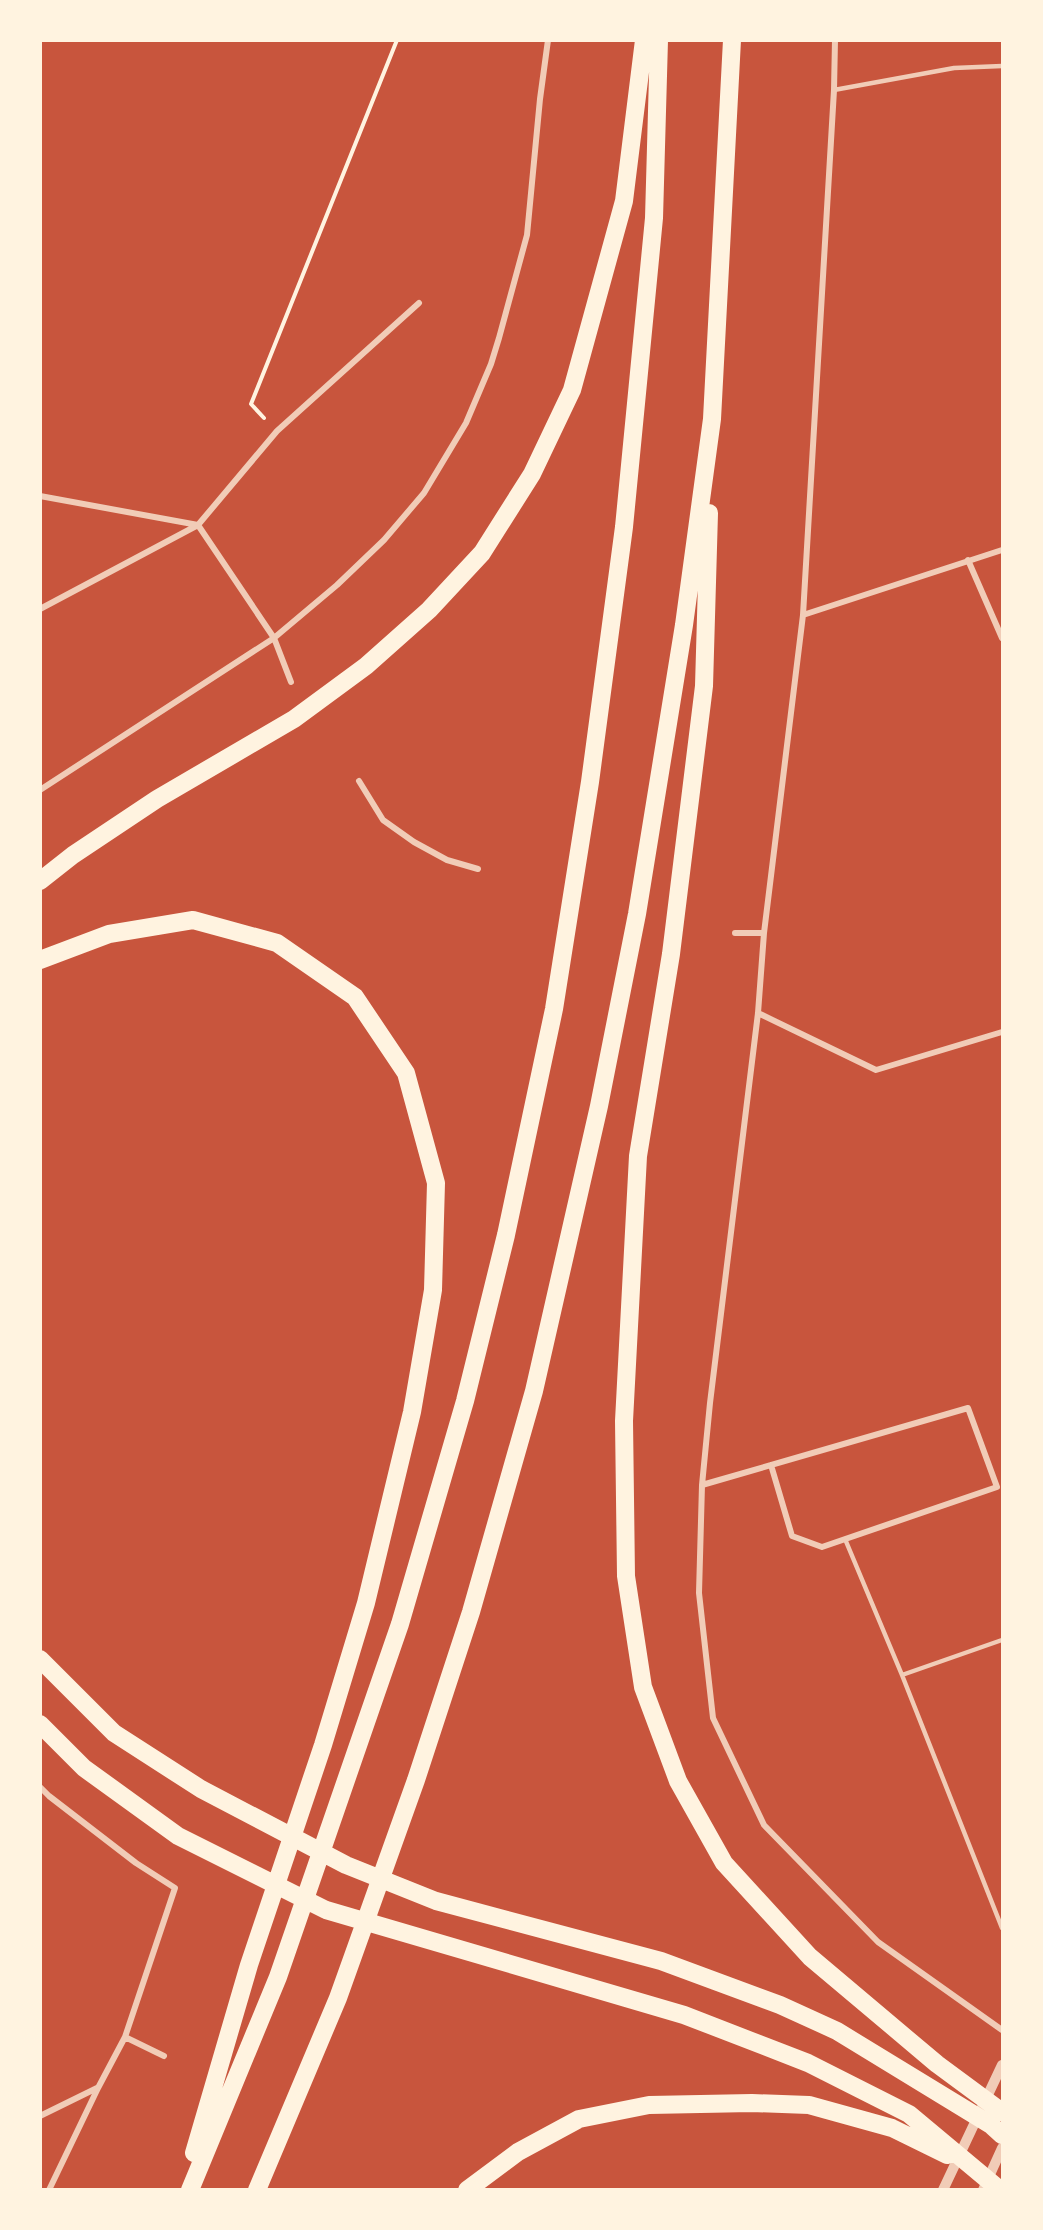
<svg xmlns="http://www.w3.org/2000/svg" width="1043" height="2230" font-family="'Open Sans',sans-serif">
<rect width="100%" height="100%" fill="#c8553d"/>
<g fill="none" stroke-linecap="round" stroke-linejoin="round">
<path stroke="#fff3e0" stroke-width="4" d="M 264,418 L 251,404 L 397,40"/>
<path stroke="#f1ccb7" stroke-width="4.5" d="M 834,90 L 954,68 L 1002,66
M 845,1539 L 902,1675 L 1002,1928
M 902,1675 L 1002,1640"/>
<path stroke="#f1ccb7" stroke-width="6" d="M 835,40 L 834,90 L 803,615 L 764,933 L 758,1013 L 710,1403 L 702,1485 L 699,1593 L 713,1718 L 764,1825 L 878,1942 L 1002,2030
M 40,496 L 198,525 L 274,638 L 291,682
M 968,560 L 1002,638
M 40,609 L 198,525 L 277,431 L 419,303
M 803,615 L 1002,550
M 359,781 L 383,820 L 414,842 L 447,860 L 478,869
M 40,790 L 274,638 L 337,585 L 384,540 L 424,493 L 466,423 L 491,364 L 499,338 L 527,235 L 540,99 L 548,40
M 735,933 L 764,933
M 758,1013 L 876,1070 L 1002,1032
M 702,1485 L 968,1408 L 997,1487 L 822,1547 L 792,1536 L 771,1465
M 40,1787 L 49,1796 L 136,1863 L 175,1888 L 125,2037 L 98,2088 L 49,2190
M 125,2037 L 164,2056
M 40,2116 L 97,2088"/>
<path stroke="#f1ccb7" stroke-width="10" d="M 943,2190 L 1002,2065
M 983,2190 L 1002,2148"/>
<path stroke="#fff3e0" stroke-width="18" d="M 709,513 L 704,686 L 671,954 L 638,1156 L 624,1421 L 626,1576 L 643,1687 L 678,1781 L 724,1863 L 810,1957 L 937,2064 L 1002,2112
M 40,881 L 73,855 L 157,799 L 294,719 L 366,666 L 429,610 L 482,553 L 532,474 L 572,390 L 624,201 L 644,40
M 40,960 L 109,934 L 193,920 L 277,943 L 355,997 L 406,1073 L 436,1183 L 433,1290 L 412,1412 L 366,1603 L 323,1745 L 249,1965 L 194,2153
M 40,1659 L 114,1733 L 201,1789 L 346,1865 L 436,1901 L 661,1961 L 780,2005 L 837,2031 L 991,2125 L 1002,2135
M 40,1724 L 84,1768 L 178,1836 L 326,1910 L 684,2015 L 808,2063 L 909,2114 L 1000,2190
M 190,2190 L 278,1977 L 400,1624 L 465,1401 L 506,1235 L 554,1009 L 590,782 L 624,527 L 654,218 L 659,40
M 257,2190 L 338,1998 L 416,1780 L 471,1612 L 534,1391 L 599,1106 L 637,914 L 684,625 L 712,419 L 732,40
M 467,2190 L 518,2152 L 579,2119 L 649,2105 L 752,2103 L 809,2105 L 892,2128 L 947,2155"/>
</g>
<rect width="1043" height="2230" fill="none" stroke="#fff3e0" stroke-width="84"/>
</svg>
